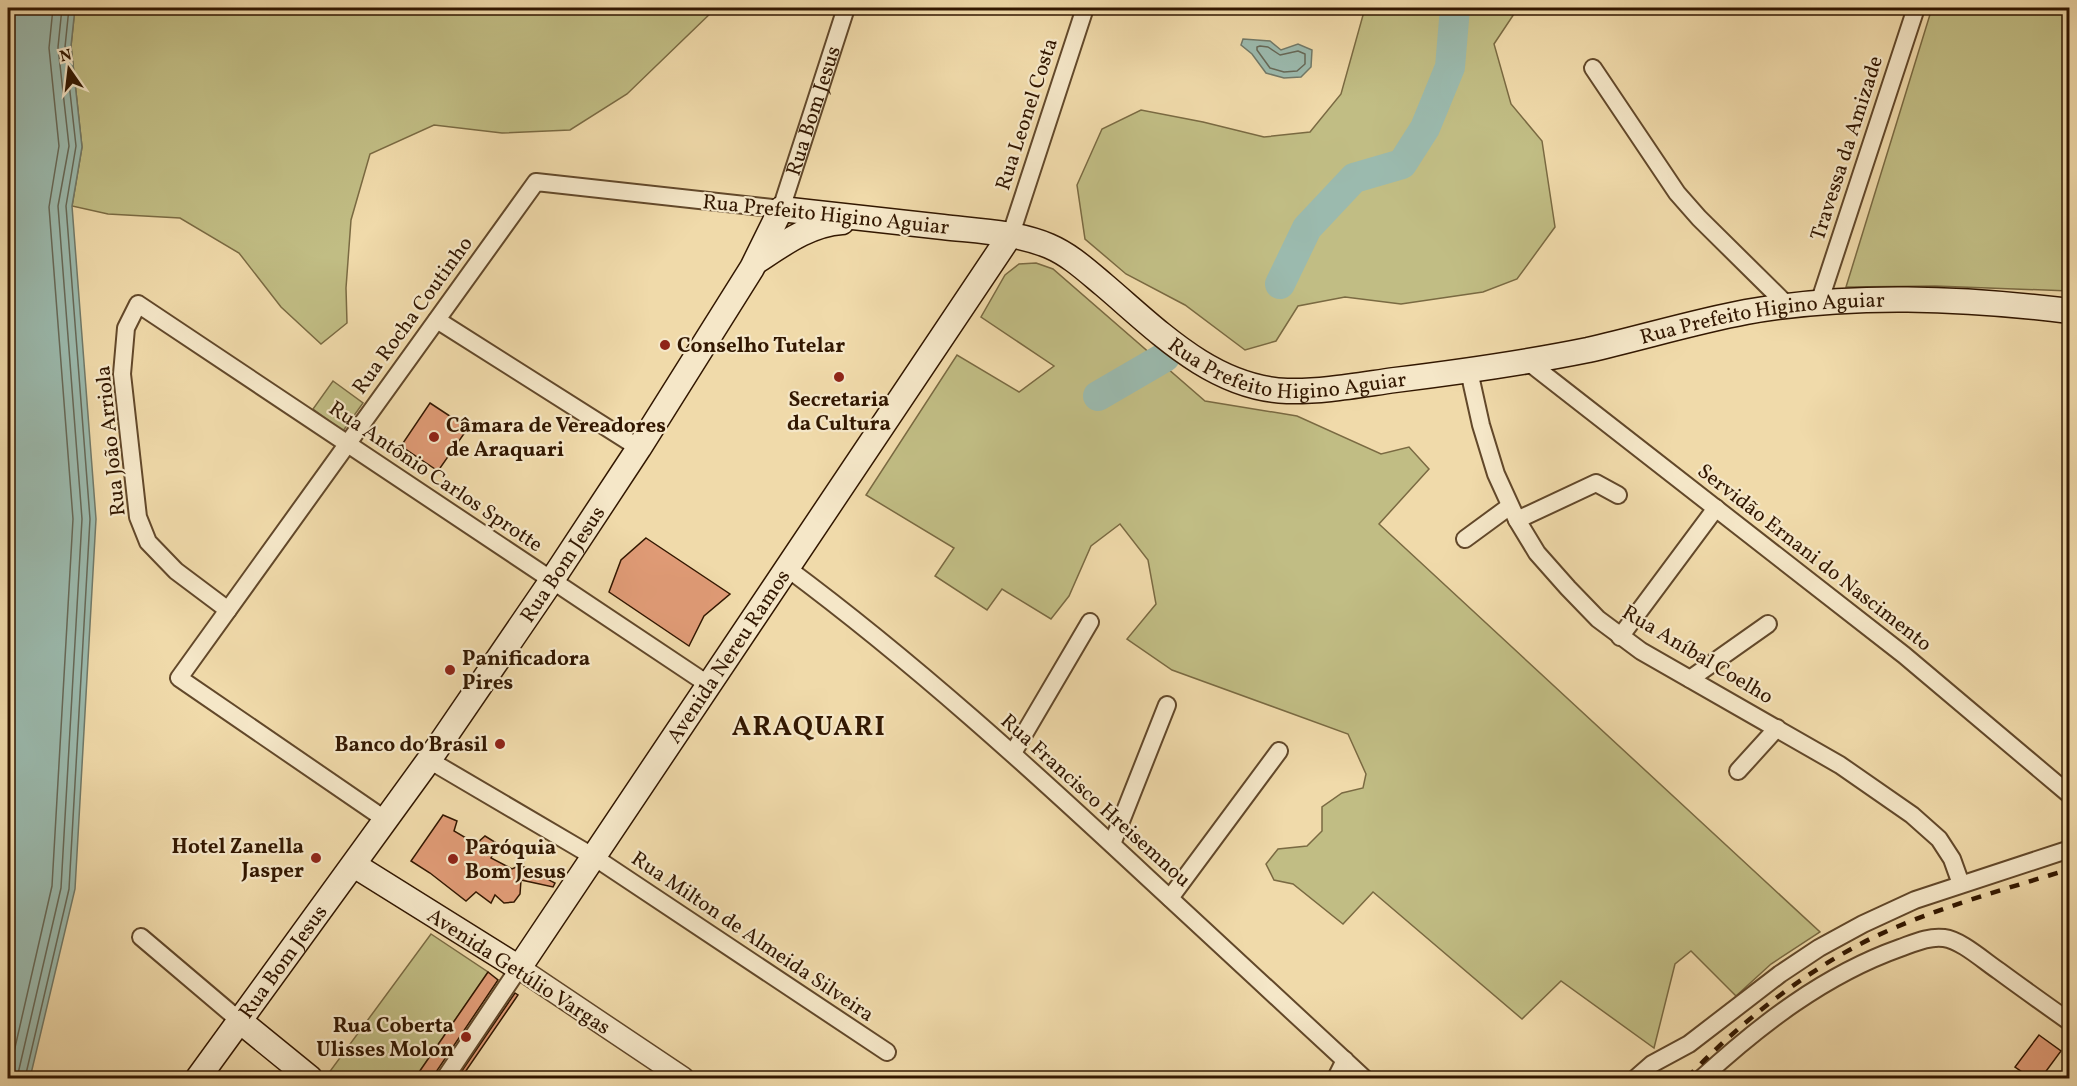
<svg xmlns="http://www.w3.org/2000/svg" width="2077" height="1086" font-family="Vollkorn,serif">
<rect width="100%" height="100%" fill="#f0daaa"/>
<filter id="stains"><feTurbulence type="fractalNoise" baseFrequency=".00333" numOctaves="4"/><feColorMatrix values="0 0 0 0 .2 0 0 0 0 .09 0 0 0 0 .02 0 0 0 .5 -.17"/></filter>
<radialGradient id="worn" r=".72"><stop offset=".6" stop-color="#630" stop-opacity="0"/><stop offset="1" stop-color="#630" stop-opacity=".3"/></radialGradient>
<path fill="#c1bd84" stroke="#7a6a42" stroke-width="1.5" d="M 75,8 L 716,8 L 627,94 L 570,130 L 502,133 L 434,125 L 370,154 L 351,220 L 346,288 L 347,323 L 321,344 L 281,307 L 239,253 L 180,218 L 108,214 L 72,206 L 82,147 L 71,46 Z
M 1365,8 L 1518,8 L 1494,44 L 1511,104 L 1542,141 L 1555,227 L 1517,279 L 1483,292 L 1401,304 L 1345,297 L 1298,306 L 1276,341 L 1245,350 L 1185,305 L 1126,274 L 1085,239 L 1077,185 L 1102,129 L 1141,110 L 1203,122 L 1264,137 L 1310,132 L 1341,94 Z
M 1932,8 L 2069,8 L 2069,291 L 1935,286 L 1846,287 Z
M 1036,263 L 1053,269 L 1205,401 L 1297,416 L 1381,454 L 1409,447 L 1429,469 L 1379,524 L 1820,932 L 1771,964 L 1736,996 L 1691,951 L 1675,964 L 1654,1048 L 1561,981 L 1522,1019 L 1373,892 L 1343,924 L 1293,884 L 1274,880 L 1266,864 L 1278,849 L 1307,846 L 1322,831 L 1322,807 L 1342,793 L 1363,788 L 1366,774 L 1348,734 L 1172,670 L 1127,639 L 1156,604 L 1148,560 L 1120,524 L 1091,546 L 1069,596 L 1051,619 L 1002,589 L 987,610 L 935,576 L 954,548 L 866,495 L 957,355 L 1019,392 L 1054,366 L 981,317 L 1005,275 L 1019,264 Z
M 333,381 L 363,403 L 343,431 L 313,409 Z
M 431,934 L 488,972 L 415,1078 L 333,1078 L 328,1074 Z"/>
<path fill="#9bbaae" stroke="#717968" stroke-width="1.5" d="M 8,8 L 75,8 L 71,46 L 82,147 L 72,206 L 96,519 L 75,889 L 30,1078 L 8,1078 Z
M 1243,39 L 1270,41 L 1281,50 L 1298,44 L 1312,50 L 1311,67 L 1301,77 L 1284,78 L 1266,73 L 1252,54 L 1241,45 Z"/>
<g fill="none" stroke-linecap="round" stroke-linejoin="round">
<path stroke="#666857" stroke-width="1.5" d="M 1260,46 L 1268,47 L 1280,55 L 1298,51 L 1305,54 L 1305,64 L 1297,71 L 1284,72 L 1270,68 L 1257,50 L 1257,47 Z
M 8,1078 L 52,886 L 73,519 L 49,207 L 59,146 L 49,48 L 53,8
M 17,1078 L 61,888 L 82,519 L 58,206 L 69,146 L 58,47 L 62,8
M 25,1078 L 69,889 L 90,519 L 66,206 L 76,146 L 65,47 L 69,8"/>
<path stroke="#9bbaae" stroke-width="30" d="M 1280,284 L 1307,228 L 1354,178 L 1402,164 L 1425,128 L 1450,67 L 1455,8
M 1098,396 L 1165,357"/>
</g>
<path fill="#e09b76" stroke="#321700" stroke-width="1.5" d="M 430,403 L 468,428 L 438,471 L 401,446 Z
M 646,538 L 730,594 L 704,616 L 689,646 L 609,592 L 621,560 Z
M 443,815 L 457,821 L 454,831 L 476,844 L 485,836 L 498,844 L 491,858 L 512,869 L 523,864 L 522,866 L 555,883 L 553,887 L 521,880 L 520,894 L 514,902 L 504,903 L 495,895 L 491,903 L 476,892 L 466,901 L 430,873 L 411,861 Z
M 488,972 L 498,980 L 436,1072 L 435,1078 L 415,1078 Z
M 515,993 L 518,995 L 461,1078 L 457,1078 Z
M 2039,1035 L 2061,1051 L 2041,1078 L 2031,1078 L 2015,1067 Z"/>
<g fill="none" stroke-linecap="round" stroke-linejoin="round">
<defs>
<g id="minor">
<path d="M 1593,68 L 1677,193 L 1699,218 L 1788,306"/>
<path d="M 1011,234 L 1085,8"/>
<path d="M 1819,303 L 1916,8"/>
<path d="M 437,320 L 639,448"/>
<path d="M 1527,361 L 1904,655 L 2070,795"/>
<path d="M 1469,371 L 1481,425 L 1496,474 L 1517,520 L 1537,553 L 1568,588 L 1598,619 L 1641,651 L 1840,765 L 1912,815 L 1939,839 L 1952,859 L 1961,884"/>
<path d="M 1517,520 L 1596,483 L 1618,495"/>
<path d="M 1465,539 L 1510,506"/>
<path d="M 787,568 C 915,663 1032,770 1148,878 C 1220,945 1292,1011 1364,1078"/>
<path d="M 228,610 L 176,571 L 148,542 L 138,517 L 122,374 L 126,328 L 138,304 L 709,685"/>
<path d="M 1620,637 L 1716,508"/>
<path d="M 1690,679 L 1768,624"/>
<path d="M 1013,753 L 1090,622"/>
<path d="M 429,760 L 594,857 L 887,1052"/>
<path d="M 1738,771 L 1777,728"/>
<path id="s1" d="M 386,820 L 179,678 L 536,182 L 781,209 L 846,8"/>
<path d="M 1112,844 L 1167,705"/>
<path d="M 1170,898 L 1279,751"/>
<path d="M 141,937 L 240,1021"/>
<path d="M 445,1078 L 519,968"/>
<path d="M 1336,1078 L 1345,1060"/>
<path d="M 1636,1078 L 1652,1064 L 1689,1044 L 1780,974 L 1819,948 L 1863,924 L 1915,900 L 2070,849"/>
<path d="M 1702,1078 C 1760,1025 1824,975 1900,948 C 1914,943 1929,936 1944,938 C 1961,940 1984,961 1999,971 C 2022,988 2046,1005 2070,1022"/>
</g>
<path id="tertiary" d="M 519,968 L 683,1078"/>
<g id="secondary">
<path d="M 757,261 C 783,244 810,224 842,222"/>
<path id="s2" d="M 354,865 L 519,968 L 1011,234"/>
<path d="M 240,1021 L 310,1078"/>
<path id="s3" d="M 198,1078 L 429,760 L 552,580 L 639,448 L 752,268 L 781,209 C 835,215 889,221 943,227 C 978,231 1015,232 1049,246 C 1070,255 1086,270 1104,285 C 1157,330 1212,388 1287,391 C 1323,392 1359,385 1395,380 C 1460,372 1524,363 1588,350 C 1641,338 1693,322 1746,312 C 1852,293 1963,298 2070,311"/>
</g>
</defs>
<use href="#minor" stroke="#62482a" stroke-width="20"/>
<use href="#tertiary" stroke="#62482a" stroke-width="24"/>
<use href="#secondary" stroke="#321700" stroke-width="27"/>
<use href="#minor" stroke="#f5e7c8" stroke-width="16"/>
<use href="#tertiary" stroke="#f5e7c8" stroke-width="21"/>
<use href="#secondary" stroke="#f5e7c8" stroke-width="24"/>
<path stroke="#321700" stroke-width="4.5" stroke-dasharray="10 10" stroke-linecap="butt" d="M 1687,1078 C 1738,1024 1805,971 1872,938 C 1935,908 2003,890 2070,869"/>
</g>
<g fill="#8f2418" stroke="#f5e7c8" stroke-width="2">
<circle cx="665" cy="345" r="6"/>
<circle cx="839" cy="377" r="6"/>
<circle cx="434" cy="437" r="6"/>
<circle cx="450" cy="670" r="6"/>
<circle cx="500" cy="744" r="6"/>
<circle cx="316" cy="858" r="6"/>
<circle cx="453" cy="859" r="6"/>
<circle cx="466" cy="1037" r="6"/>
</g>
<g text-anchor="middle" stroke-width="4.5" stroke-linejoin="round" paint-order="stroke">
<g font-size="21" fill="#321700" stroke="#f5e7c8">
<text dy="7" stroke="none"><textPath href="#s1" startOffset="1212">Rua Bom Jesus</textPath></text>
<text transform="translate(1026 114) rotate(-72)" y="7">Rua Leonel Costa</text>
<text transform="translate(1846 148) rotate(-72)" y="7">Travessa da Amizade</text>
<text transform="translate(826 214) rotate(6)" y="7">Rua Prefeito Higino Aguiar</text>
<text transform="translate(412 315) rotate(-54)" y="7">Rua Rocha Coutinho</text>
<text dy="7" stroke="none"><textPath href="#s3" startOffset="2084">Rua Prefeito Higino Aguiar</textPath></text>
<text dy="7" stroke="none"><textPath href="#s3" startOffset="1598">Rua Prefeito Higino Aguiar</textPath></text>
<text transform="translate(110 441) rotate(-96)" y="7">Rua João Arriola</text>
<text transform="translate(436 476) rotate(34)" y="7">Rua Antônio Carlos Sprotte</text>
<text transform="translate(1815 557) rotate(38)" y="7">Servidão Ernani do Nascimento</text>
<text dy="7" stroke="none"><textPath href="#s3" startOffset="630">Rua Bom Jesus</textPath></text>
<text transform="translate(1698 654) rotate(31)" y="7">Rua Aníbal Coelho</text>
<text dy="7" stroke="none"><textPath href="#s2" startOffset="570">Avenida Nereu Ramos</textPath></text>
<text transform="translate(1096 800) rotate(42)" y="7">Rua Francisco Hreisemnou</text>
<text transform="translate(753 936) rotate(34)" y="7">Rua Milton de Almeida Silveira</text>
<text dy="7" stroke="none"><textPath href="#s3" startOffset="144">Rua Bom Jesus</textPath></text>
<text transform="translate(519 971) rotate(33)" y="7">Avenida Getúlio Vargas</text>
</g>
<g font-size="21" font-weight="bold" fill="#321700" stroke="#f5e7c8" text-anchor="start">
<text x="677" y="352">Conselho Tutelar</text>
<text x="839" y="406" text-anchor="middle">Secretaria<tspan x="839" dy="24">da Cultura</tspan></text>
<text x="446" y="432">Câmara de Vereadores<tspan x="446" dy="24">de Araquari</tspan></text>
<text x="462" y="665">Panificadora<tspan x="462" dy="24">Pires</tspan></text>
<text x="488" y="751" text-anchor="end">Banco do Brasil</text>
<text x="304" y="853" text-anchor="end">Hotel Zanella<tspan x="304" dy="24">Jasper</tspan></text>
<text x="465" y="854">Paróquia<tspan x="465" dy="24">Bom Jesus</tspan></text>
<text x="454" y="1032" text-anchor="end">Rua Coberta<tspan x="454" dy="24">Ulisses Molon</tspan></text>
</g>
<g font-size="27" font-weight="bold" letter-spacing="1.5" fill="#321700" stroke="#f5e7c8">
<text x="809" y="735">ARAQUARI</text>
</g>
</g>
<rect width="2077" height="1086" fill="none" stroke="#f0daaa" stroke-width="30"/>
<rect x="9" y="9" width="2059" height="1068" fill="none" stroke="#321700" stroke-width="3"/>
<rect x="15" y="15" width="2047" height="1056" fill="none" stroke="#321700" stroke-width="1.5"/>
<g transform="translate(69 69) rotate(346)" stroke="#f5e7c8" stroke-width="4.5" paint-order="stroke">
<path d="M0-4.5L10 22L0 15L-10 22Z" fill="#321700"/>
<text y="-9" font-size="16" font-weight="bold" text-anchor="middle" fill="#321700">N</text>
</g>
<rect width="100%" height="100%" filter="url(#stains)"/>
<rect width="100%" height="100%" fill="url(#worn)"/>
</svg>
